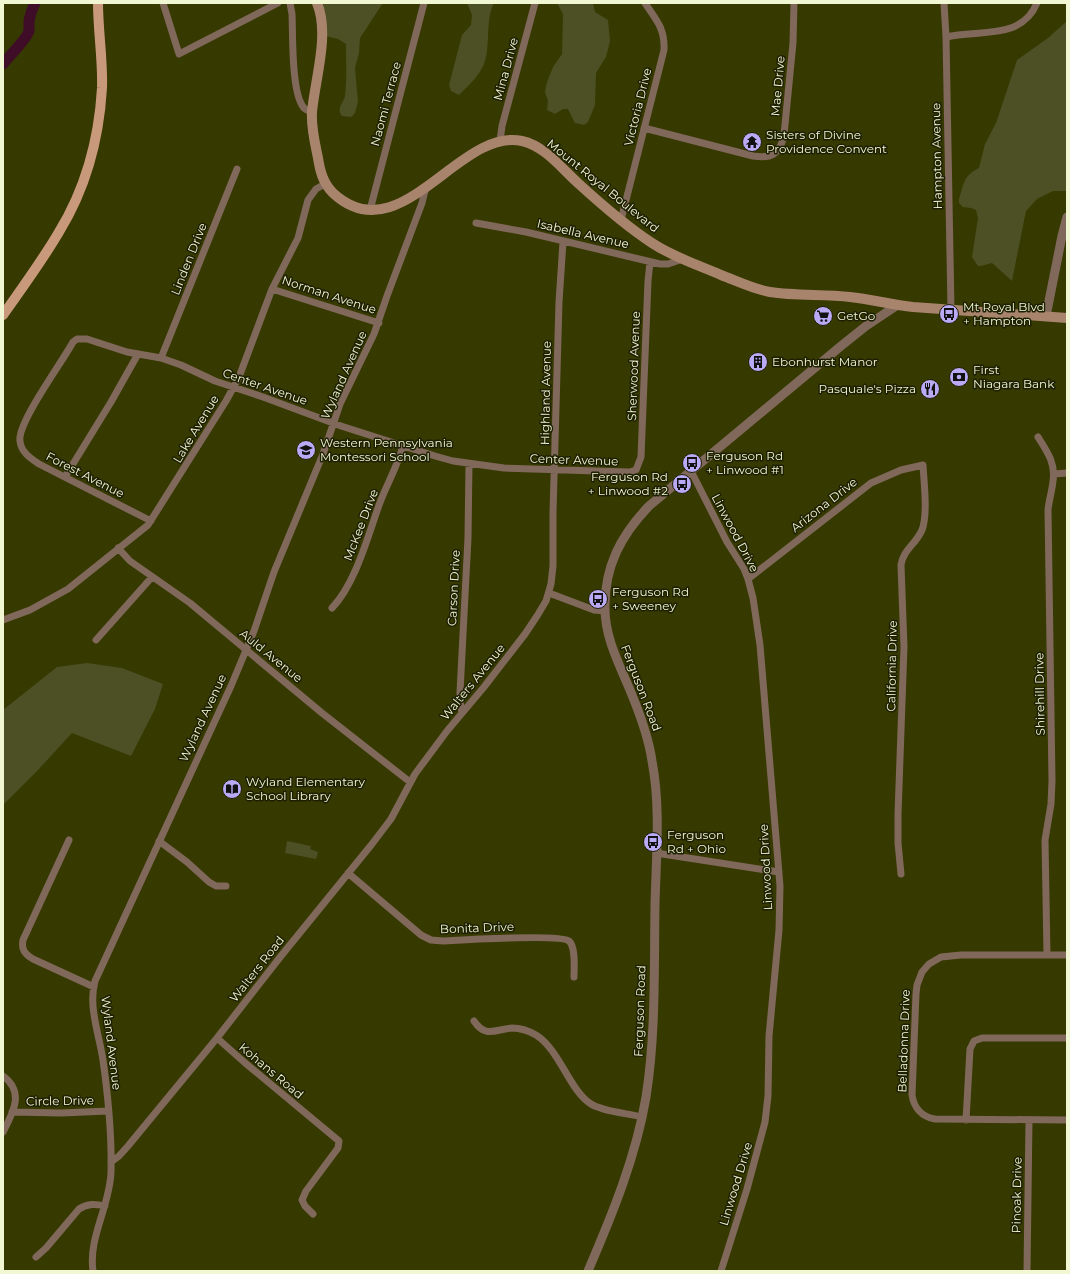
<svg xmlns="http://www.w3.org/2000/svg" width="1070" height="1274" font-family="Montserrat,sans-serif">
<rect width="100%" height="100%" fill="#363900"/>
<path fill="#4c5024" d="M 317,3 L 383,3 L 360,38 L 359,53 L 355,68 L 358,102 L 355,113 L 351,117 L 342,116 C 336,108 343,104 345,96 C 347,79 346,61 346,44 L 338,39 L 322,35 Z
M 467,3 L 494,3 C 485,20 491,46 484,64 C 479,76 468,86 459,95 L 451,91 L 449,85 L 462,35 L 471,25 L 472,15 Z
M 557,3 L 593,3 L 595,12 L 608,20 L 610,41 L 606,57 L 596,73 L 595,105 L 588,122 L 584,125 L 575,123 L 568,109 L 563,109 L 555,114 L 547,110 L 548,101 L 545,92 L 547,82 L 553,67 L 562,54 L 563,14 Z
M 1067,21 L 1067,191 L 1053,191 L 1037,199 L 1026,211 L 1012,281 L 992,263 C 987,264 983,266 978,266 L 972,257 L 978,218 L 976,210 L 971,208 L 963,207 L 959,203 L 959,199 C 964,184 963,176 979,168 L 985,144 L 996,123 L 1017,60 L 1048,38 Z
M 87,663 L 122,668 L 163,684 L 155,709 L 131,756 L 72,733 L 38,770 L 3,805 L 3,710 L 57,667 Z
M 287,841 L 311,846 L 310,849 L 318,852 L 316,859 L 285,853 Z"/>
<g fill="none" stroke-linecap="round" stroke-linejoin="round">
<path stroke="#3f0d27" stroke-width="11" d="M 3,64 C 9,56 27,39 29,31 C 29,28 29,25 29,21 C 30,15 32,9 35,3"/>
<path stroke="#80685a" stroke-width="7" d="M 163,3 L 179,54 L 278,3
M 290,3 L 292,14 C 293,33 291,94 304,108 C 306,110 309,111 312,111
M 944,3 L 946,37 L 951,309
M 946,37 C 979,29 1021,41 1037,3
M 644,128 L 753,156 C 772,159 780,154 784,135 L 793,43 L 794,3
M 500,141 L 502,126 L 535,3
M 370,210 L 424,3
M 621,220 L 664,50 C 665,28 656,20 645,3
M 476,223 L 526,232 L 660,264 L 668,264 L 683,259
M 272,289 L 379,323
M 161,358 L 237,169
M 1038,437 C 1047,451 1056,464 1053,481 C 1052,491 1049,500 1048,510 L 1052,781 L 1051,804 L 1045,840 L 1047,955
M 691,471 L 727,542 L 744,569 L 748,579 L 753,598 L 760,645 L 780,886 L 779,930 L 769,1036 L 768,1096 L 765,1122 L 747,1189 L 721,1271
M 1054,474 L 1067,473
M 65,477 L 111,402 L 138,354
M 151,521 L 39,464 C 30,458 21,452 20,441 C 17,423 63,361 73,342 L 77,339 L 87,339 L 127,352 L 161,358 L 181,365 L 215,381 L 263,397 L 341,426 L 435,456 L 453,461 L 504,468 L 629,472 L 636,470 L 641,457 L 648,281 L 650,262
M 118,548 L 130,561 L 190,603 L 322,713 L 410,782
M 748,579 L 871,483 L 901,470 L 923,465 C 924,483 928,514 922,530 C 916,544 903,550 901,565 L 904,647 L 898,814 L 898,843 L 901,874
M 549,593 L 594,610 L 605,611
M 332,608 C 355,584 367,539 378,508 C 385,487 397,468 403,446
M 3,620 L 30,610 L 68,589 L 148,525 L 226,401 L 239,377 L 272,289 L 298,238 L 308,200 L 316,189 L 325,184
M 96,640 L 152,577
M 462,713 L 460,701 L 460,692 L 468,538 L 469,464
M 69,840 L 23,940 C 21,950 25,954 33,959 L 94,987
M 159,841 L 187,862 L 209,882 L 216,886 L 226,886
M 656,853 L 779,872
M 348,873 L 421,935 L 431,940 L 443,941 C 460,940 561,934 569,941 C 576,947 574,969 574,977
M 1067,955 L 961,955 L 941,957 L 929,964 L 922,972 L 917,985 L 916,994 L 912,1095 C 914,1108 922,1117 935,1119 L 1067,1120
M 474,1021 C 486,1039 496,1029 512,1028 C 520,1028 529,1031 536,1035 C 560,1050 569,1090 591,1104 C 604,1112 627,1113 642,1117
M 217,1038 L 244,1062 L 339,1141 L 338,1148 L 306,1191 L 302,1200 L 305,1206 L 313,1214
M 3,1076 C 25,1092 13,1113 3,1132
M 12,1112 L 61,1113 L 108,1111
M 966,1120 L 970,1049 L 974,1041 L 982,1038 L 1067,1038
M 111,1162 L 119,1156 L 128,1146 L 217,1038 L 281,956 L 372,844 L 391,819 L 415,774 L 447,731 L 484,687 L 525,634 L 537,616 L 546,601 L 551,584 L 553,566 L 553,513 L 559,302 L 563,242
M 36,1257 L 46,1248 L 79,1209 C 88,1203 96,1204 105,1206
M 93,1271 C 88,1238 110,1206 111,1172 C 112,1135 108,1096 103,1060 C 99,1034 88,1006 95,981 L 231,686 L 254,631 L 274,572 L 323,454 L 340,404 L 374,334 L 387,296 L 422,203 L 426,187
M 1027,1271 L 1029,1120"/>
<path stroke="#80685a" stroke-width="9" d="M 1046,316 L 1062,236 L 1067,217
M 588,1271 C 612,1215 636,1157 646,1097 C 656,1034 654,969 655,905 C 656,858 661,808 652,761 C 649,740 642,720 634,700 C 623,671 605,641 605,609 C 604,567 621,535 649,506 L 841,346 L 866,326 L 896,306"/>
<path stroke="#a9846d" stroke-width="10" d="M 317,3 C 330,34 315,79 312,112 C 311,128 315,143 318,158 C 320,171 323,183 333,193 C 400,255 459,127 522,141 C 545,146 562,169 579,184 C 602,205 626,226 652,243 C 673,257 698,265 721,275 C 737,281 753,289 770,292 C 796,296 824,294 850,297 C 871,299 892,305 913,307 L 1067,318"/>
<path stroke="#c9997c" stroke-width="10" d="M 3,315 C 22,288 42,261 59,232 C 86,188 99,139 102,88 C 103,60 98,31 98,3"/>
</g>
<defs>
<symbol id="temple-disc" viewBox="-11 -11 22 22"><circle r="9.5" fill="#baaaf6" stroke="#1d1f03"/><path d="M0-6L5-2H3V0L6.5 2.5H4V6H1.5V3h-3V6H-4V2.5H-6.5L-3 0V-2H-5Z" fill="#111"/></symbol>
<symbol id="bus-disc" viewBox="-11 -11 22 22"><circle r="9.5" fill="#baaaf6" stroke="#1d1f03"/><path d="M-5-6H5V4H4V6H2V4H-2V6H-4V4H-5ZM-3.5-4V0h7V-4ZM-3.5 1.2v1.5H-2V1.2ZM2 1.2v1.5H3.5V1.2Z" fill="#111"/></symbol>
<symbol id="supermarket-disc" viewBox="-11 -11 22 22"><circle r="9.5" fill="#baaaf6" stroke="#1d1f03"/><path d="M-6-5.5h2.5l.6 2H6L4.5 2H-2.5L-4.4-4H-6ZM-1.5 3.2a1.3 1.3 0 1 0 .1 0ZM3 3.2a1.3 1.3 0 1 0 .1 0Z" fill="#111"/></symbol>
<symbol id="building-disc" viewBox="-11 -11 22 22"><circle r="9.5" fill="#baaaf6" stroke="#1d1f03"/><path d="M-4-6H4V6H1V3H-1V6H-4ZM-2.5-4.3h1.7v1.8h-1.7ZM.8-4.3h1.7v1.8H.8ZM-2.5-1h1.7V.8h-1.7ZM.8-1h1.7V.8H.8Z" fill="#111"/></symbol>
<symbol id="bank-disc" viewBox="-11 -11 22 22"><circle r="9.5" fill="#baaaf6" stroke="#1d1f03"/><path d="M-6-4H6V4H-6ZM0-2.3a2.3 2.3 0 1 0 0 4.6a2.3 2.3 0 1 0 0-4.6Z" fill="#111"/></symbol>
<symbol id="restaurant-disc" viewBox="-11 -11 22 22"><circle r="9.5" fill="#baaaf6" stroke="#1d1f03"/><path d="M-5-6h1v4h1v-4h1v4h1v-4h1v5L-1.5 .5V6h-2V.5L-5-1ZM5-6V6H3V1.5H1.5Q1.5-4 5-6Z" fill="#111"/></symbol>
<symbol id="school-disc" viewBox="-11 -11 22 22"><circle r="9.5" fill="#baaaf6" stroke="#1d1f03"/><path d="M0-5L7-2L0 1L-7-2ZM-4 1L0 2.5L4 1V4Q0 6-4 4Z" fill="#111"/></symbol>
<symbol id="library-disc" viewBox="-11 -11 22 22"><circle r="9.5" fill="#baaaf6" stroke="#1d1f03"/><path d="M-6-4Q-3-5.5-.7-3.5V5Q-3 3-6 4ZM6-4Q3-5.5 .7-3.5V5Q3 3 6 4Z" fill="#111"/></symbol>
</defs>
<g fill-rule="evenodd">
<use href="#temple-disc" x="741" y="131" width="22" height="22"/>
<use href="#bus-disc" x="938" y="303" width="22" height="22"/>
<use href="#supermarket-disc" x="812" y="305" width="22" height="22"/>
<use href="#building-disc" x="747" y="351" width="22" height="22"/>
<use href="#bank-disc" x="948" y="366" width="22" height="22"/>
<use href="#restaurant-disc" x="919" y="378" width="22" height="22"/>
<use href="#school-disc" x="295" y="439" width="22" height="22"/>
<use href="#bus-disc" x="681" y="452" width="22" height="22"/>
<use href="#bus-disc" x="671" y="473" width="22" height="22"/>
<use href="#bus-disc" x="587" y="588" width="22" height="22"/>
<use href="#library-disc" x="221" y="778" width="22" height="22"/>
<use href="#bus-disc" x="642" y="831" width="22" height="22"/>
</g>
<g text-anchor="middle" stroke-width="3" stroke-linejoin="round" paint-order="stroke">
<g font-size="12" fill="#f2f7d3" stroke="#1d1f03">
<text transform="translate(506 69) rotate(-75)" y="4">Mina Drive</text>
<text transform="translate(778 86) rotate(-85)" y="4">Mae Drive</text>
<text transform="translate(386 104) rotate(-75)" y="4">Naomi Terrace</text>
<text transform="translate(638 107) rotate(-76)" y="4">Victoria Drive</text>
<text transform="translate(937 156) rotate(-91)" y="4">Hampton Avenue</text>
<text transform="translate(603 186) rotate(39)" y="4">Mount Royal Boulevard</text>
<text transform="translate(583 234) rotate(13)" y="4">Isabella Avenue</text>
<text transform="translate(189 259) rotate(-68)" y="4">Linden Drive</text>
<text transform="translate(329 295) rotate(18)" y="4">Norman Avenue</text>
<text transform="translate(634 366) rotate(-88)" y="4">Sherwood Avenue</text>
<text transform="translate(344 375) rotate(-66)" y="4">Wyland Avenue</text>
<text transform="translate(265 387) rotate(19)" y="4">Center Avenue</text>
<text transform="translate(546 393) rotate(-89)" y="4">Highland Avenue</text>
<text transform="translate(196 429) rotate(-59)" y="4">Lake Avenue</text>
<text transform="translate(574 460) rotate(2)" y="4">Center Avenue</text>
<text transform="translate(85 475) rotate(27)" y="4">Forest Avenue</text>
<text transform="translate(824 505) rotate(-38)" y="4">Arizona Drive</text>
<text transform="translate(361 525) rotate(-69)" y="4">McKee Drive</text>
<text transform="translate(735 533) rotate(62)" y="4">Linwood Drive</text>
<text transform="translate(454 588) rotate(-87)" y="4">Carson Drive</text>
<text transform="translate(271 656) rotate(39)" y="4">Auld Avenue</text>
<text transform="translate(892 666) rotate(-89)" y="4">California Drive</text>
<text transform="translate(473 682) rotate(-51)" y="4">Walters Avenue</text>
<text transform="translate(641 688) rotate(69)" y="4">Ferguson Road</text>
<text transform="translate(1040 694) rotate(-91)" y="4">Shirehill Drive</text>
<text transform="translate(203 718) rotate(-65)" y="4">Wyland Avenue</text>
<text transform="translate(766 867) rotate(-93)" y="4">Linwood Drive</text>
<text transform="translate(477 928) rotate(-2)" y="4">Bonita Drive</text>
<text transform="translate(257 969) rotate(-52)" y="4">Walters Road</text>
<text transform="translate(640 1011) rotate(-88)" y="4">Ferguson Road</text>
<text transform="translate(904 1041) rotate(-88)" y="4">Belladonna Drive</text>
<text transform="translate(111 1043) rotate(83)" y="4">Wyland Avenue</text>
<text transform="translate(271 1071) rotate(40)" y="4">Kohans Road</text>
<text transform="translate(60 1101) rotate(-1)" y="4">Circle Drive</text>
<text transform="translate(736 1184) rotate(-73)" y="4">Linwood Drive</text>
<text transform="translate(1017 1195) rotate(-89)" y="4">Pinoak Drive</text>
</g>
<g font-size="12" fill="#f2f7d3" stroke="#1d1f03" text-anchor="start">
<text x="766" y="139">Sisters of Divine<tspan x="766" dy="14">Providence Convent</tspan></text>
<text x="963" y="311">Mt Royal Blvd<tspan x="963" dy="14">+ Hampton</tspan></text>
<text x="837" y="320">GetGo</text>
<text x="772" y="366">Ebonhurst Manor</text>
<text x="973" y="374">First<tspan x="973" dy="14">Niagara Bank</tspan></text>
<text x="916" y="393" text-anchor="end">Pasquale's Pizza</text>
<text x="320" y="447">Western Pennsylvania<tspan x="320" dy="14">Montessori School</tspan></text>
<text x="706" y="460">Ferguson Rd<tspan x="706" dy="14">+ Linwood #1</tspan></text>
<text x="668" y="481" text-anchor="end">Ferguson Rd<tspan x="668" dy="14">+ Linwood #2</tspan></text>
<text x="612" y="596">Ferguson Rd<tspan x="612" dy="14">+ Sweeney</tspan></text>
<text x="246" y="786">Wyland Elementary<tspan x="246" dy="14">School Library</tspan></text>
<text x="667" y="839">Ferguson<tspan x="667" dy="14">Rd + Ohio</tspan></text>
</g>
</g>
<rect width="1070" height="1274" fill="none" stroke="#f2f7d3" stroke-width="8"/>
</svg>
